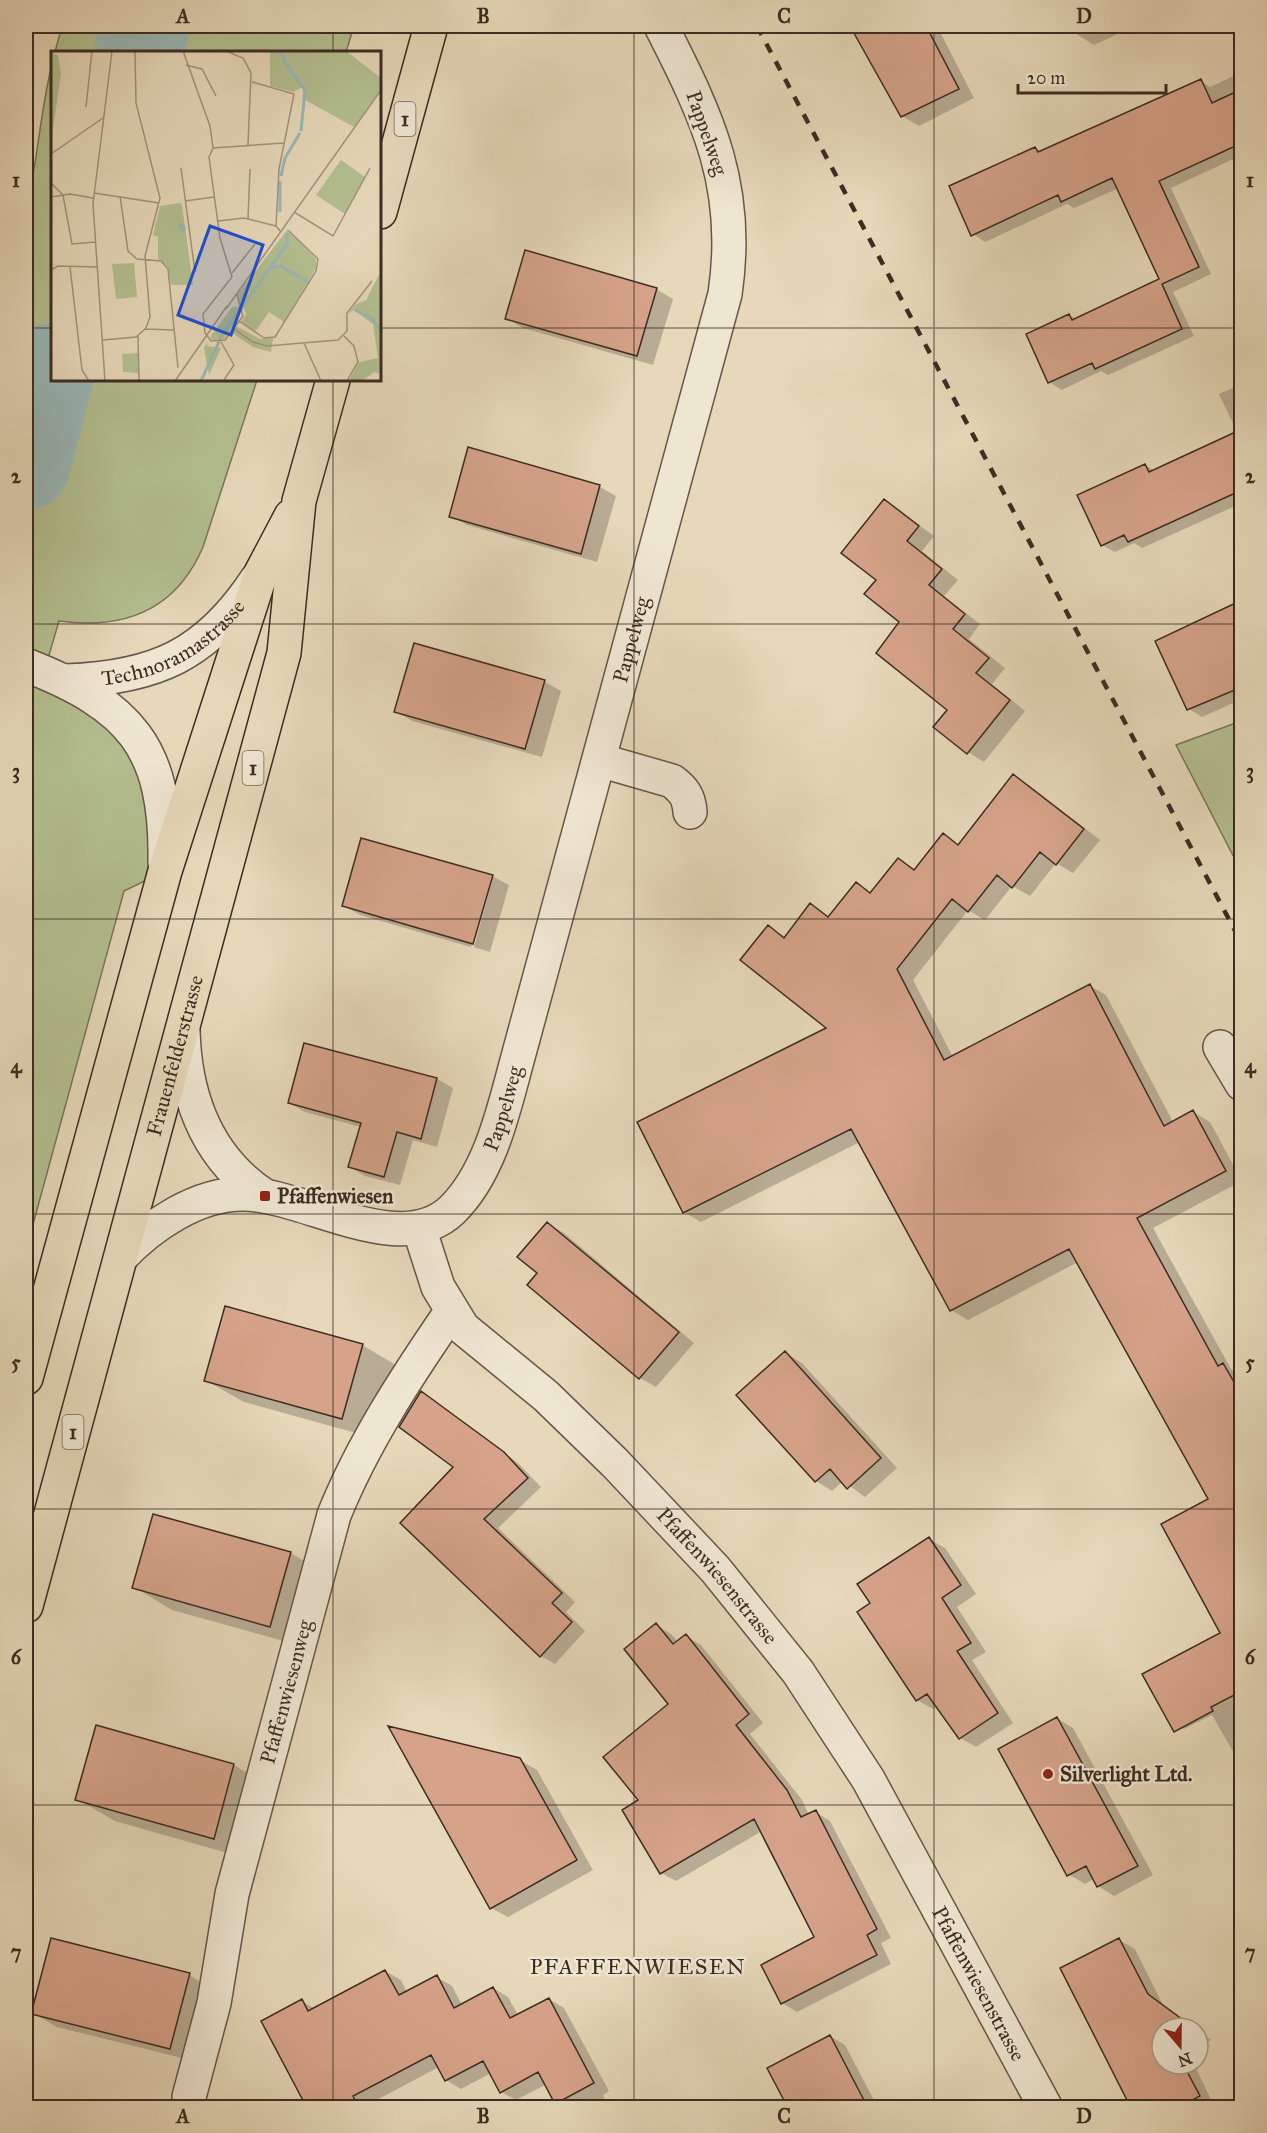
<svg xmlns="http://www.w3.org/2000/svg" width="1267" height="2133" font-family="'IM FELL Great Primer',serif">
<rect width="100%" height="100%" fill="#e6d8b9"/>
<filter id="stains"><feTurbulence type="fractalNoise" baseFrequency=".00333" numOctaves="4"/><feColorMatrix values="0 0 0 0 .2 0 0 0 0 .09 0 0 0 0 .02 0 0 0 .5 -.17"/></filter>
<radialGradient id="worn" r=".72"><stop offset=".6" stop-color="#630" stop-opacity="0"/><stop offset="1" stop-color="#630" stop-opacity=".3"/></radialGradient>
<path fill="#b3bf90" stroke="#787659" stroke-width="1.5" d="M 62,26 L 354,26 L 346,52 L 55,52 Z
M 52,64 L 52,380 L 257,380 L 203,547 C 176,610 125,630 59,621 L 44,672 L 127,724 L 165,871 L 124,891 L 26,1250 L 26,209 C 38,161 40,112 52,64 Z
M 1241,721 L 1242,721 L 1241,871 L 1176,745 Z"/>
<path fill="#0003" d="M 852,26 L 937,26 L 974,98 L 919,126 L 902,116 Z
M 1073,26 L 1135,26 L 1094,45 L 1078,35 Z
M 1242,72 L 1242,155 L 1171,188 L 1211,274 L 1173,292 L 1194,336 L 1108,375 L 1101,371 L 1062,390 L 1049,382 L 1028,335 L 1069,315 L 1076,319 L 1161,280 L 1119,188 L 1074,208 L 1067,204 L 985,242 L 973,234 L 1035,148 L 1041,152 L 1201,81 L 1210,87 Z
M 656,289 L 673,299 L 653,365 L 523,328 L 507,319 Z
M 1242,384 L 1242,503 L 1142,548 L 1134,543 L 1115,552 L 1102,545 L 1145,465 L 1155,471 L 1237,432 L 1219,394 Z
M 469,449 L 600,487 L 616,496 L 597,562 L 467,525 L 451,516 Z
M 884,500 L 934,536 L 922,551 L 958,580 L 944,596 L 980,624 L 969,639 L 1005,668 L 992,684 L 1025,711 L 984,762 L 968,752 L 949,710 L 878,580 Z
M 1242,602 L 1242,699 L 1202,717 L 1189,709 Z
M 415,644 L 545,682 L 561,691 L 542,757 L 412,721 L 396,711 Z
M 1013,776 L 1030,786 L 1100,840 L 1073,873 L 1056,863 L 1030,896 L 1012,886 L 985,920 L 968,910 L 913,980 L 953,1057 L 1090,986 L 1106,995 L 1173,1122 L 1193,1112 L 1210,1122 L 1242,1181 L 1153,1228 L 1231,1369 L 1242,1377 L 1242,1581 L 1210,1500 L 1078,1262 L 968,1320 L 951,1310 L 860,1142 L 701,1222 L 684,1212 L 829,1028 L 768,927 L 786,937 L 811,905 L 830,917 L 856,884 L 872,893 L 899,859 L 916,870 L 943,835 L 959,845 Z
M 492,876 L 509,885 L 490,952 L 474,947 L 493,878 L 490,878 L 471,947 L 360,915 L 343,905 Z
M 305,1045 L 437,1079 L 453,1088 L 437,1147 L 413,1140 L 400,1185 L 365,1176 L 350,1167 L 361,1127 L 305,1112 L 289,1103 Z
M 548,1224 L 564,1233 L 694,1343 L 656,1387 L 640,1378 L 539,1273 Z
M 362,1345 L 401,1368 L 381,1440 L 244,1402 L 205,1380 Z
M 786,1353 L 802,1363 L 897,1468 L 865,1497 L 843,1481 L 832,1491 L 816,1481 Z
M 422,1393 L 518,1463 L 541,1487 L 498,1528 L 575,1602 L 566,1612 L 585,1631 L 555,1664 L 541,1656 Z
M 154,1516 L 291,1553 L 329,1576 L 309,1648 L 172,1610 L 134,1587 Z
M 929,1539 L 945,1548 L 976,1594 L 957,1607 L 986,1652 L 972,1660 L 1013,1723 L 976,1747 L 960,1738 L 938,1706 L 933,1709 L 917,1700 L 872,1604 Z
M 1242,1623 L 1242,1767 L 1212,1715 L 1184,1729 L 1169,1721 Z
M 656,1625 L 671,1634 L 678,1642 L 686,1636 L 701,1645 L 763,1723 L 750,1734 L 802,1800 L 809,1815 L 815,1812 L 830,1821 L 891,1938 L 881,1943 L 891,1964 L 797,2012 L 782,2003 L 816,1938 L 762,1831 L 676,1881 L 661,1873 L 640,1801 L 670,1704 Z
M 1057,1718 L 1073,1728 L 1153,1875 L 1114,1896 L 1098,1886 L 1094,1879 L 1085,1884 L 1068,1874 Z
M 97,1726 L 234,1765 L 272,1787 L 252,1860 L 115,1821 L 77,1799 Z
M 520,1760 L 537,1770 L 593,1870 L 508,1917 L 491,1908 Z
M 1119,1940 L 1135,1949 L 1163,2005 L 1195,2028 L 1162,2028 L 1162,2064 L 1194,2064 L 1215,2108 L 1152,2108 Z
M 385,1971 L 401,1980 L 407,1993 L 437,1977 L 452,1986 L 462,2005 L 493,1988 L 508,1997 L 518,2015 L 549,1999 L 564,2008 L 609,2091 L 603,2095 L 609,2108 L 559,2108 L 547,2084 L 516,2100 L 501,2092 L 491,2073 L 461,2089 L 446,2080 L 439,2067 L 367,2105 L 369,2108 L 308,2108 L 302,2001 L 315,2009 Z
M 189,1975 L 213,1989 L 194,2061 L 57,2027 L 33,2013 Z
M 1198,2030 L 1211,2040 L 1198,2047 Z
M 830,2036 L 845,2045 L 878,2108 L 790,2108 Z"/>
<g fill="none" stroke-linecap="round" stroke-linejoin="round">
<path stroke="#99b8b8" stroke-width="88" d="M 138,52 L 146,26
M 26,466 L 52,367"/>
</g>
<path fill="#d6a38a" stroke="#3c2c22" stroke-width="1.5" d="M 850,26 L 926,26 L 959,89 L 901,117 Z
M 1201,79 L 1212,103 L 1242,89 L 1242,143 L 1159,181 L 1199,267 L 1162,284 L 1182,329 L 1095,369 L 1092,363 L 1048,383 L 1026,334 L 1069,314 L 1072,320 L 1159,279 L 1112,178 L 1061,202 L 1058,195 L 971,236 L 949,186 L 1035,147 L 1038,152 Z
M 525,250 L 657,288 L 637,356 L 505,319 Z
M 1242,429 L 1242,490 L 1128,542 L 1124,535 L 1101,546 L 1077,495 L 1145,464 L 1149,472 Z
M 468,447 L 600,485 L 581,554 L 449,517 Z
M 884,499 L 919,526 L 907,541 L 942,569 L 929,585 L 965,614 L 953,629 L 989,658 L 976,673 L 1010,700 L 967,754 L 933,727 L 947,710 L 876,653 L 899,622 L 864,594 L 876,580 L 841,553 Z
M 1242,600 L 1242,687 L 1187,710 L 1155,641 Z
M 414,643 L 545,680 L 525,749 L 394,712 Z
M 1013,774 L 1084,829 L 1056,865 L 1040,852 L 1012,888 L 997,875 L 968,912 L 952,899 L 897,969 L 944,1060 L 1090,984 L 1164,1126 L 1193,1110 L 1226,1171 L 1137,1218 L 1218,1366 L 1223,1363 L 1242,1396 L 1242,1691 L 1211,1707 L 1213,1711 L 1174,1732 L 1142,1674 L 1220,1633 L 1161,1524 L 1208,1499 L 1069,1249 L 950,1311 L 851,1129 L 683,1213 L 637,1122 L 826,1028 L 740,960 L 768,925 L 784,938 L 810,903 L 828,917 L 856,882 L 870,893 L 898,858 L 914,870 L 943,833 L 958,845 Z
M 361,838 L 493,875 L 473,944 L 342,906 Z
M 304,1043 L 437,1078 L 421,1139 L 397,1132 L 384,1177 L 348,1167 L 361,1123 L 288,1103 Z
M 547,1222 L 679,1332 L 639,1379 L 527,1285 L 537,1273 L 517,1257 Z
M 225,1306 L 363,1344 L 342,1419 L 204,1381 Z
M 785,1351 L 881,1458 L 847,1489 L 830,1469 L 815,1482 L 736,1395 Z
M 421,1391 L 504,1452 L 528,1478 L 484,1519 L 562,1593 L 552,1603 L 572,1622 L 540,1657 L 400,1523 L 453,1467 L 399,1427 Z
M 153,1514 L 291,1552 L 270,1627 L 132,1588 Z
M 929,1537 L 961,1585 L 942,1598 L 971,1643 L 957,1651 L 998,1713 L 959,1739 L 927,1694 L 916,1701 L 857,1612 L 870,1603 L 857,1584 Z
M 656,1623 L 673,1644 L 686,1634 L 749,1714 L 736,1725 L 787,1790 L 801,1817 L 816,1810 L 877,1929 L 867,1935 L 877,1955 L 781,2004 L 761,1965 L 814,1937 L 754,1819 L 660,1874 L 622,1810 L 638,1800 L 603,1757 L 668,1704 L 624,1649 Z
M 1057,1717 L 1138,1866 L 1097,1887 L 1086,1866 L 1067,1876 L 998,1749 Z
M 96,1725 L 234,1764 L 214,1839 L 75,1800 Z
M 388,1726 L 520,1758 L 577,1860 L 490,1909 Z
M 51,1938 L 190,1973 L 170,2049 L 31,2014 Z
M 1119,1938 L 1148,1994 L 1194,2028 L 1162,2028 L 1162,2064 L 1183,2064 L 1200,2096 L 1177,2108 L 1131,2108 L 1060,1968 Z
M 385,1970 L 399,1995 L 437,1975 L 454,2008 L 493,1987 L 510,2018 L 549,1998 L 594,2083 L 555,2104 L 538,2072 L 500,2093 L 483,2061 L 445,2081 L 431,2055 L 353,2096 L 359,2108 L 307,2108 L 261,2021 L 302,1999 L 308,2011 Z
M 830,2035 L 868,2108 L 788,2108 L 767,2068 Z"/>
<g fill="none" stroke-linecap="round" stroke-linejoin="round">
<defs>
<g id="minor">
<path d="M 26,665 C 131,706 167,747 165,863"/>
<path id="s1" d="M 66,681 C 155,678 207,655 257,579"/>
<path d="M 599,760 L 672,781 C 684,790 689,797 690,812"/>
<path d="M 183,1031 C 185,1098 207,1158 265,1196"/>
<path d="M 1220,1047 L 1242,1084"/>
<path id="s2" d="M 419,1228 L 438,1287 L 463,1328 L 546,1396 L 615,1463 L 715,1569 L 798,1672 L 868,1779 L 1046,2108"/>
<path id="s3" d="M 121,1257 C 151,1225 197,1194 243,1194 C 305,1194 400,1260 452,1210 C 491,1172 504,1108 518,1057 L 725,294 C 741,187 708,118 661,26"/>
<path id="s4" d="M 189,2097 L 214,2003 L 232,1894 L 334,1515 C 363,1443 407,1376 451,1312"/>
</g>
<g id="major">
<path d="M 380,212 L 431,26"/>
<path d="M 26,1378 L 165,871 L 261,573 L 291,516"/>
<path id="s5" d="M 26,1606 L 284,653 L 299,501 L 333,380"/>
</g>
</defs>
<use href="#minor" stroke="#665748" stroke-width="36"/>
<use href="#major" stroke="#3c2c22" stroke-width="36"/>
<use href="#minor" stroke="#efe6d2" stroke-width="33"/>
<use href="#major" stroke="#e6d8b9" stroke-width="33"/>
<path stroke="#3c2c22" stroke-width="4.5" stroke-dasharray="10 10" stroke-linecap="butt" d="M 757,26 L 1242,944"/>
</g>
<path fill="none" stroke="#3c2c22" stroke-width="1.5" stroke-opacity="0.55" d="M 333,26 L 333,52M 634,26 L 634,2108M 934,26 L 934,2108M 26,328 L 52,328M 380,328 L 1242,328M 333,380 L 333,2108M 26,624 L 1242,624M 26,919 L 1242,919M 26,1214 L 1242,1214M 26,1509 L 1242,1509M 26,1805 L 1242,1805"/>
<g fill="#8f2418" stroke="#efe6d2" stroke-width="2">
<rect x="259" y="1190" width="12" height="12" rx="3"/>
<circle cx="1048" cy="1774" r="6"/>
</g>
<g text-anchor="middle" stroke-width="5" stroke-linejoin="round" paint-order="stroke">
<g fill="#efe6d2" stroke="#726457" stroke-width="1.5">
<rect x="394.5" y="102" width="21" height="34" rx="4.5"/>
<rect x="242.5" y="751" width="21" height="34" rx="4.5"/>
<rect x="62.5" y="1415" width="21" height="34" rx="4.5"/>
</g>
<g font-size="20" font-weight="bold" fill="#3c2c22">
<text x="405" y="126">1</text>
<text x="253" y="775">1</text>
<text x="73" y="1439">1</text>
</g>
<g font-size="21" fill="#3c2c22" stroke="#efe6d2">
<text transform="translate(707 133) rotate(71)" y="7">Pappelweg</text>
<text dy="7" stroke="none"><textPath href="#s1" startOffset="117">Technoramastrasse</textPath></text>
<text dy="7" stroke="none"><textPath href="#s3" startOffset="960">Pappelweg</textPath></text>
<text dy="7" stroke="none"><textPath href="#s5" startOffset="570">Frauenfelderstrasse</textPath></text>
<text dy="7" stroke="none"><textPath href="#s3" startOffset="474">Pappelweg</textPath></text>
<text dy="7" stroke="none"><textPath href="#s2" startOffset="466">Pfaffenwiesenstrasse</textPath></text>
<text dy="7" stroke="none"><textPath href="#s4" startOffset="417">Pfaffenwiesenweg</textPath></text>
<text dy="7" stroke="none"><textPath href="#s2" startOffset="952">Pfaffenwiesenstrasse</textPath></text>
</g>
<g font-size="21" font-weight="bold" fill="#3c2c22" stroke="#efe6d2" text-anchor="start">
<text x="277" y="1203">Pfaffenwiesen</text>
<text x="1060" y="1781">Silverlight Ltd.</text>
</g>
<g font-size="22" letter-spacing="1.5" fill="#3c2c22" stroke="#efe6d2">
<text x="638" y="1974">PFAFFENWIESEN</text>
</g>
</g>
<g transform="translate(51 51)">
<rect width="330" height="330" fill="#e6d8b9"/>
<path d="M 219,0 L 295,0 L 330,27 L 330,39 L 303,76 L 254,49 L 251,36 L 242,41 L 219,35 ZM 0,2 L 7,4 L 10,23 L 0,91 ZM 290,109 L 314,126 L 294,163 L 265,144 ZM 129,152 L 131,154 L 142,234 L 120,234 L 117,216 L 107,208 L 107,186 L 102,184 L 109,155 ZM 237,178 L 265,208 L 265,217 L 233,271 L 218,261 L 204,281 L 190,271 L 195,264 L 193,257 L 173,288 L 162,289 L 159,286 L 172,268 L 181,256 L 188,255 L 186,244 ZM 83,212 L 86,246 L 65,248 L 61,213 ZM 330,220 L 330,323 L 323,321 L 311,330 L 298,330 L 308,311 L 327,307 L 322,273 L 303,259 L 297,263 L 305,253 L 315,249 ZM 185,275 L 209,288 L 222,287 L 220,301 L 202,296 L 180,281 ZM 157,291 L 156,295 L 170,297 L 158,324 L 153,297 ZM 88,302 L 87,322 L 72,321 L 71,303 Z" fill="#b3bf90"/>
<path fill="none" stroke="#99b8b8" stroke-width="3" d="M 230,0 L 236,15 L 254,39 L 250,80M 230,125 L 234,107 L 249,82M 229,161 L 229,130M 129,176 L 129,173 L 129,175 L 130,176 L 132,176 L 133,177 L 132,178 L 131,178 L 131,175 L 130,174 L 129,175 L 129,176 L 132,176 L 132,179 L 130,180M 219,217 L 237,191 L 235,182M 304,259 L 320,267 L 330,281M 150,330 L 171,284 L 219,217 L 230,215 L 258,232"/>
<path fill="none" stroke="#a2937d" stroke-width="1.5" d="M 132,0 L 159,75 L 162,97 L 158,106 L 169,187 L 181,226M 175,0 L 192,7 L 200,22 L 197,94M 135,14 L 151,18 L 165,45M 201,31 L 243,43 L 228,118 L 225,175 L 229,180M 35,56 L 41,0M 162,97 L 233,92M 0,103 L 52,67M 130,117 L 144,221M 0,132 L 12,144 L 21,193 L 44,191M 43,142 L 108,152M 69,145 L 77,200 L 86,208 L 110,210 L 117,218 L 127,317M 0,146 L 19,143 L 42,147M 134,150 L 163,146M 243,161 L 282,185 L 319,117M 197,168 L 199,118M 167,170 L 193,167 L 225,175M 19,216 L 31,319 L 38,330M 0,219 L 7,215 L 46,216M 181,222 L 204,193M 181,226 L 152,263 L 154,282 L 160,290 L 174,289 L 192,265 L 186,244M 175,258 L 330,39M 188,270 L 213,287 L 224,286 L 265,220 L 267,208 L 238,180M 94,278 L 123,279M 183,278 L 202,291 L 216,295 L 287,289 L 296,280 L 296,262 L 321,230M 87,284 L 88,330M 293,285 L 303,295 L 307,311 L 296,330M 52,289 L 85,286 L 95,277 L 99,266 L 94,205 L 109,147 L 85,52 L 84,0M 170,291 L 183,314 L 173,329M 253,292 L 270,330M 54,330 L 42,153 L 61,0M 124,330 L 176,255"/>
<path fill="#1d4ed8" fill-opacity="0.15" stroke="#1d4ed8" stroke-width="3" d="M 159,175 L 212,194 L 180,284 L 127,264 Z"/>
<rect width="330" height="330" fill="none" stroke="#3c2c22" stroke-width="3"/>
</g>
<rect width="1267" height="2133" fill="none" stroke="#e6d8b9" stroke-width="66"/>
<g transform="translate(1180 2046) rotate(160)"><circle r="28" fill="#efe6d2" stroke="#a79c8c" stroke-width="1.5"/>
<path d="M0-4.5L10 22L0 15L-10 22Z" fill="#8f2418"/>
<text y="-9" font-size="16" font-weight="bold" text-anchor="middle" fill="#3c2c22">N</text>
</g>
<path d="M1018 84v9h148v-9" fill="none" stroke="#3c2c22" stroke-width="3"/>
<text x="1027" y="84" font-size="18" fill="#3c2c22" stroke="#efe6d2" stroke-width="4.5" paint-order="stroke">20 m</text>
<rect x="33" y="33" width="1201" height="2067" fill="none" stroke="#3c2c22" stroke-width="2"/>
<g font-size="20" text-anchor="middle" font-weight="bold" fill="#3c2c22">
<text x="183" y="23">A</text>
<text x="483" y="23">B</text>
<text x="784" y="23">C</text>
<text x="1084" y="23">D</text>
<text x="16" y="187">1</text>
<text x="1250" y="187">1</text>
<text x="16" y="483">2</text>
<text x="1250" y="483">2</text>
<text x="16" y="778">3</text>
<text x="1250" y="778">3</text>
<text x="16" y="1073">4</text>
<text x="1250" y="1073">4</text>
<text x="16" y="1369">5</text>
<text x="1250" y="1369">5</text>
<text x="16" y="1664">6</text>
<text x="1250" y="1664">6</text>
<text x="16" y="1959">7</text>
<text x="1250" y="1959">7</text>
<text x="183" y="2123">A</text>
<text x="483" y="2123">B</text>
<text x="784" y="2123">C</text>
<text x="1084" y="2123">D</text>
</g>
<rect width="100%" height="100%" filter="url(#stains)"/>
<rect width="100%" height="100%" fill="url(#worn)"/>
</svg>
